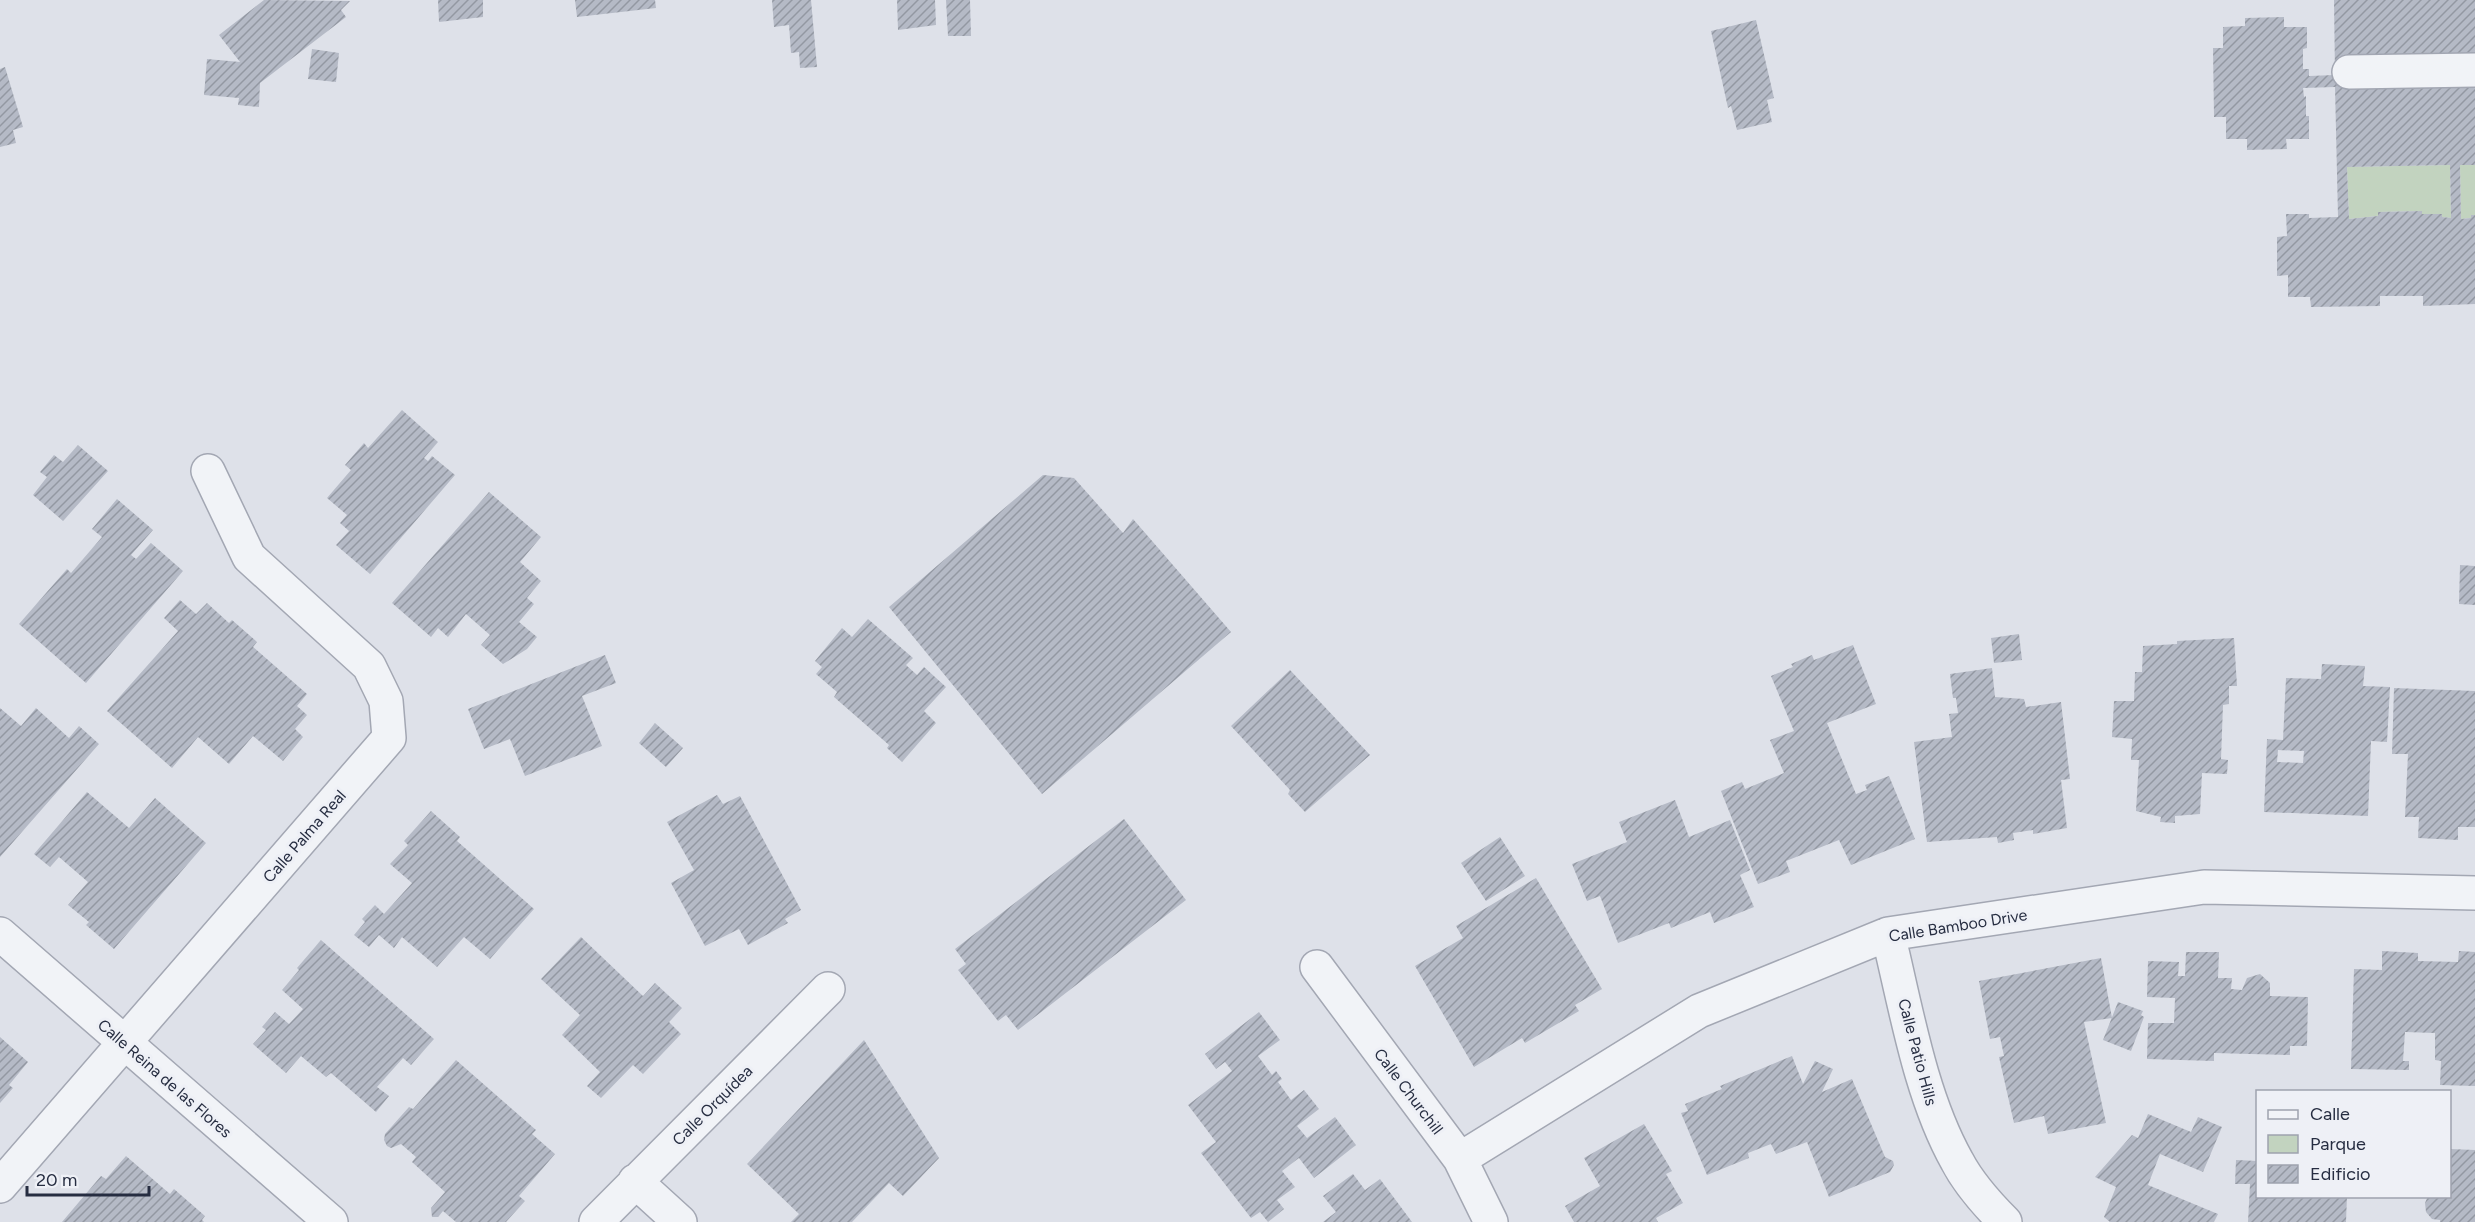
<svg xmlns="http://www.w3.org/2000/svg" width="2475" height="1222" font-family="Figtree,sans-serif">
<defs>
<pattern id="building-hatch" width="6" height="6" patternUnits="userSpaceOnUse" patternTransform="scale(1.5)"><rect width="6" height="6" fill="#b5bac6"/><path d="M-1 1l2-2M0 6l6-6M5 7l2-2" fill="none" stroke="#9398a2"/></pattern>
</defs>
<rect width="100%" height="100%" fill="#dee1e9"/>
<path fill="#c2d3bf" d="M 2450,165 L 2451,218 L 2442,217 L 2441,214 L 2422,214 L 2421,211 L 2379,212 L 2378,216 L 2349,219 L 2347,167 Z
M 2460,165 L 2475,165 L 2475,215 L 2471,218 L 2461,219 Z"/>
<path fill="url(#building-hatch)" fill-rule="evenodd" d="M 264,0 L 350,1 L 341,10 L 346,17 L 260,83 L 259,107 L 238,105 L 239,98 L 204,95 L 207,59 L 240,62 L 219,35 Z
M 438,0 L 483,0 L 483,17 L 439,22 Z
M 575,0 L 655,0 L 656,8 L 577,17 Z
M 772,0 L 811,0 L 817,67 L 800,68 L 799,52 L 791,53 L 789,25 L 774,27 Z
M 897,0 L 935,0 L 936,25 L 898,30 Z
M 946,0 L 970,0 L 971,36 L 948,36 Z
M 2334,0 L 2475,0 L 2475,165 L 2460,165 L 2461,219 L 2471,218 L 2471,215 L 2475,215 L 2475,304 L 2423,306 L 2423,296 L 2380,296 L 2380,306 L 2311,307 L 2310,297 L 2288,297 L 2288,275 L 2277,276 L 2277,237 L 2287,236 L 2286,214 L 2309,214 L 2309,218 L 2338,217 L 2335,87 L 2303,88 L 2304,97 L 2306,96 L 2306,116 L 2309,116 L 2309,139 L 2286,139 L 2287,149 L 2247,150 L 2247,139 L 2226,139 L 2226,117 L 2214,117 L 2213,48 L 2223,48 L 2223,27 L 2245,26 L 2245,18 L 2284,17 L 2284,27 L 2307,27 L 2307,48 L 2303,49 L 2303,69 L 2309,69 L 2309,76 L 2335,75 ZM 2450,165 L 2451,218 L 2442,217 L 2442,214 L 2422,214 L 2422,211 L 2378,212 L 2378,216 L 2349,219 L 2347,167 Z
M 1756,20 L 1774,98 L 1767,100 L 1772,122 L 1737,130 L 1731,106 L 1728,108 L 1711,31 Z
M 312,49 L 339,53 L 336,82 L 308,79 Z
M 5,67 L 23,127 L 13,130 L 16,143 L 0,147 L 0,69 Z
M 402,410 L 438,442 L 424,458 L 428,461 L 432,456 L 455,475 L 370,574 L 336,545 L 349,531 L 340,523 L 347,515 L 327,498 L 351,470 L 345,465 L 364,443 L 368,448 Z
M 78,445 L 108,471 L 63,521 L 33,495 L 47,477 L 40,472 L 54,455 L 63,462 Z
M 1043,475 L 1074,478 L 1123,533 L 1133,519 L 1231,632 L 1042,794 L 889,607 Z
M 489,492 L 541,537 L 520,562 L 541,581 L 527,598 L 534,604 L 519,622 L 537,637 L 527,649 L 503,664 L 481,645 L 490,635 L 466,614 L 448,637 L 438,628 L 431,637 L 392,603 Z
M 117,499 L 153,530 L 131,555 L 136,559 L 151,543 L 183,571 L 86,683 L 19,624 L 67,569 L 71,573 L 102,537 L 92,529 Z
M 2460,565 L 2475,566 L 2475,605 L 2459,604 Z
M 180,600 L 196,614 L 207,603 L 229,623 L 232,620 L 257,642 L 253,647 L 307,694 L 297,706 L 307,715 L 295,729 L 303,737 L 283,761 L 253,736 L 229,764 L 198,737 L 172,768 L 107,711 L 178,631 L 164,618 Z
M 868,619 L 913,658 L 906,665 L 917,675 L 924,667 L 946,687 L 924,711 L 936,723 L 902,762 L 887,748 L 889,745 L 834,697 L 837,692 L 816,674 L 822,667 L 815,661 L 842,628 L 852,637 Z
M 2019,634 L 2022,660 L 1994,663 L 1991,638 Z
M 2234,638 L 2237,686 L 2229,686 L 2229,704 L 2223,705 L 2221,759 L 2228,760 L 2227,774 L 2202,773 L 2200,814 L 2175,816 L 2175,823 L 2160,822 L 2161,817 L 2136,811 L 2139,760 L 2131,760 L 2132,739 L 2112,737 L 2114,701 L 2134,701 L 2135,672 L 2142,672 L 2143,646 L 2177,644 L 2177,641 Z
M 1853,645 L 1876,704 L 1827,723 L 1856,794 L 1867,790 L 1865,785 L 1889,776 L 1915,839 L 1851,865 L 1839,840 L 1786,861 L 1790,872 L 1758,884 L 1721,791 L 1742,782 L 1745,789 L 1784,773 L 1770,740 L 1794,731 L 1771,676 L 1793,667 L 1791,664 L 1812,655 L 1814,660 Z
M 605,655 L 616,683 L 582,696 L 602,746 L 525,776 L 510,739 L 484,749 L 468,709 Z
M 2322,664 L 2365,666 L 2363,686 L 2390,687 L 2387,742 L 2371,741 L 2368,816 L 2264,812 L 2267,739 L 2283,740 L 2286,678 L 2321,679 ZM 2278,750 L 2304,751 L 2303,763 L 2277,762 Z
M 1992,668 L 1995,697 L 2024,699 L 2026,707 L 2061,702 L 2070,779 L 2061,780 L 2067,828 L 2033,834 L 2033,830 L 2013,833 L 2014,840 L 1998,843 L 1997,837 L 1927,842 L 1914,742 L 1952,737 L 1949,714 L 1958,713 L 1956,698 L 1953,698 L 1950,674 Z
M 1290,670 L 1370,755 L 1305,812 L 1288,794 L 1290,790 L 1231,726 Z
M 2394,688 L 2475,691 L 2475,827 L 2458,827 L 2458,840 L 2418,838 L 2419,817 L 2405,817 L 2408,754 L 2392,754 Z
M 0,708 L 21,726 L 36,708 L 69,738 L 79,726 L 99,744 L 0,857 Z
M 655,723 L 683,748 L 666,767 L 639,743 Z
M 87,792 L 129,828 L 155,798 L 206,843 L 114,949 L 86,925 L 89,922 L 68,905 L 88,882 L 59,857 L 50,867 L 34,854 Z
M 717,795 L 723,804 L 740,796 L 801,910 L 785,919 L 788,923 L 748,945 L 739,929 L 705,946 L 671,883 L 694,870 L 667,822 Z
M 1675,800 L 1689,837 L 1730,820 L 1750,870 L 1740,875 L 1754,907 L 1714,923 L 1710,912 L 1671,928 L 1669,923 L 1618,943 L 1600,896 L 1587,901 L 1572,864 L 1627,842 L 1619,822 Z
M 431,811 L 460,837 L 457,841 L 534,909 L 490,959 L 464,937 L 437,967 L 402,937 L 394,948 L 379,935 L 369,947 L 354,935 L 365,922 L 362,919 L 375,905 L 384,914 L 412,883 L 390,864 L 408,845 L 404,841 Z
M 1124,819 L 1186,900 L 1018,1030 L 1006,1015 L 998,1021 L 958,970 L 966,964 L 955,949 Z
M 1500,837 L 1525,876 L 1486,901 L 1461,863 Z
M 1536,878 L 1602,989 L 1575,1005 L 1579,1011 L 1525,1043 L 1522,1038 L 1474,1067 L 1415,966 L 1463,938 L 1456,926 Z
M 581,937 L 643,996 L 655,983 L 682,1008 L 669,1022 L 681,1034 L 643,1074 L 633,1065 L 601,1098 L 587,1086 L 600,1072 L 562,1035 L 580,1015 L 541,979 Z
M 321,940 L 434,1039 L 411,1065 L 403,1058 L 377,1087 L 389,1096 L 376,1112 L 331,1073 L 326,1077 L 301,1056 L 286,1073 L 253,1044 L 266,1030 L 262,1027 L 275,1012 L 289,1024 L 303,1009 L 282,990 L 299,970 L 297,968 Z
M 2382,951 L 2418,953 L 2418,961 L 2458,962 L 2459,951 L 2475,952 L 2475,1086 L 2440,1085 L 2441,1061 L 2435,1060 L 2435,1033 L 2405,1032 L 2403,1061 L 2409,1061 L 2409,1070 L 2351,1069 L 2354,969 L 2382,970 Z
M 2186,952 L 2219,952 L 2218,978 L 2232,978 L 2231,989 L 2242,990 L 2247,978 L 2260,974 L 2270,983 L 2270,996 L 2308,997 L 2307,1046 L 2290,1046 L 2290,1055 L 2214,1053 L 2214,1061 L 2147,1059 L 2148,1023 L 2174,1023 L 2175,998 L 2147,997 L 2148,961 L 2179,962 L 2178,976 L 2185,976 Z
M 2101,958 L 2112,1018 L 2084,1022 L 2106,1123 L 2048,1134 L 2044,1116 L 2014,1123 L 1999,1057 L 2004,1056 L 2000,1037 L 1990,1039 L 1979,981 Z
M 2118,1002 L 2143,1011 L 2141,1015 L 2144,1017 L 2131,1051 L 2103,1040 Z
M 1259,1012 L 1280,1040 L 1258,1056 L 1272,1075 L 1276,1071 L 1282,1079 L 1278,1082 L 1291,1100 L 1304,1090 L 1319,1109 L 1297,1126 L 1307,1138 L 1335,1117 L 1356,1145 L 1314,1178 L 1299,1158 L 1282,1171 L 1295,1187 L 1277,1200 L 1284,1209 L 1268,1222 L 1260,1212 L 1251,1218 L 1201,1153 L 1216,1142 L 1188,1105 L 1232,1071 L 1225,1062 L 1216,1069 L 1205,1054 Z
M 0,1037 L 28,1062 L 9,1085 L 13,1088 L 0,1103 Z
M 864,1040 L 939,1158 L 903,1196 L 889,1183 L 852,1222 L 791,1222 L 799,1214 L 747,1164 Z
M 1792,1056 L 1803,1084 L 1815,1061 L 1833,1069 L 1822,1092 L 1852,1079 L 1885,1157 L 1893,1161 L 1894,1165 L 1890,1172 L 1829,1197 L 1807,1142 L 1776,1154 L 1771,1144 L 1748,1153 L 1749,1158 L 1707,1175 L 1681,1113 L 1688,1111 L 1685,1104 L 1722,1089 L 1720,1086 Z
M 456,1060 L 536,1130 L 532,1134 L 555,1154 L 519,1196 L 525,1201 L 506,1222 L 456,1222 L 443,1211 L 438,1217 L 432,1217 L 431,1208 L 445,1192 L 412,1162 L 416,1157 L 401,1144 L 391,1148 L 387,1146 L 384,1140 L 385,1134 L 409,1107 L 413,1109 Z
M 2148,1114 L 2191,1132 L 2198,1117 L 2222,1127 L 2203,1172 L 2160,1154 L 2148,1185 L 2218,1214 L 2214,1222 L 2110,1222 L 2104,1217 L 2116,1187 L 2095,1177 L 2132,1135 L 2138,1138 Z
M 1644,1124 L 1672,1171 L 1666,1174 L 1683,1203 L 1656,1218 L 1658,1222 L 1574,1222 L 1565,1206 L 1600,1186 L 1584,1158 Z
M 2450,1149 L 2475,1150 L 2475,1222 L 2440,1222 L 2440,1220 L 2432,1219 L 2426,1212 L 2425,1203 L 2428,1196 L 2450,1196 Z
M 126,1156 L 170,1194 L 174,1189 L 205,1216 L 202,1220 L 204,1222 L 62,1222 L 101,1176 L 106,1179 Z
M 2236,1160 L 2258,1161 L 2258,1196 L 2347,1196 L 2346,1222 L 2248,1222 L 2250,1184 L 2235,1184 Z
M 1353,1174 L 1365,1190 L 1380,1179 L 1412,1222 L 1323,1222 L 1336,1212 L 1323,1196 Z"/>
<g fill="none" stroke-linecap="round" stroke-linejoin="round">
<defs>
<path id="street" d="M 2349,72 L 2475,70
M 0,934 L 331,1222
M 1888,934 C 1906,1008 1920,1095 1957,1161 C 1969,1184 1986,1203 2005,1222
M 1317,967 L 1460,1159 L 1491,1222
M 1460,1159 L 1699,1011 L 1888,934 L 2204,887 L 2475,893
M 635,1181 L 680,1222
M 0,1186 L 389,738 L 386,701 L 369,666 L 249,557 L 208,471
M 596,1222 L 828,989"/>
</defs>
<use href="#street" stroke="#a3a7b3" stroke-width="36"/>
<use href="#street" stroke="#f1f3f7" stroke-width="33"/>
</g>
<g text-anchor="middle" stroke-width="6" stroke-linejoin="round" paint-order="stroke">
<g font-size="16" fill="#262d41" stroke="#eef0f6">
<text transform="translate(304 836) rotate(-49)" y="6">Calle Palma Real</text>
<text transform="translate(1958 925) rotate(-9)" y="6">Calle Bamboo Drive</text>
<text transform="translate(1918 1052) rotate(75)" y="6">Calle Patio Hills</text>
<text transform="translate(165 1078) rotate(41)" y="6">Calle Reina de las Flores</text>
<text transform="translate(1409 1091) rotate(53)" y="6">Calle Churchill</text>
<text transform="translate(712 1105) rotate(-45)" y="6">Calle Orquídea</text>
</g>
</g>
<rect x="2256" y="1090" width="195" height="108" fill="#eef0f6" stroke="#9ea2ae" stroke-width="1.5"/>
<rect x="2268" y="1110" width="30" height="9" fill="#f1f3f7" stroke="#9ea2ae" stroke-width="1.5"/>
<text x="2310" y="1120" font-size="18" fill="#262d41">Calle</text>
<rect x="2268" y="1135" width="30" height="18" fill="#c2d3bf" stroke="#9ea2ae" stroke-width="1.5"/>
<text x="2310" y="1150" font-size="18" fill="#262d41">Parque</text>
<rect x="2268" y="1165" width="30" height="18" fill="url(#building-hatch)" stroke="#9ea2ae" stroke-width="1.5"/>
<text x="2310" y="1180" font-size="18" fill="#262d41">Edificio</text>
<path d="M27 1186v9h122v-9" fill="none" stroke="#262d41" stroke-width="3"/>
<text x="36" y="1186" font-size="18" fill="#262d41" stroke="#eef0f6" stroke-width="4.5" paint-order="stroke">20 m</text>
</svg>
